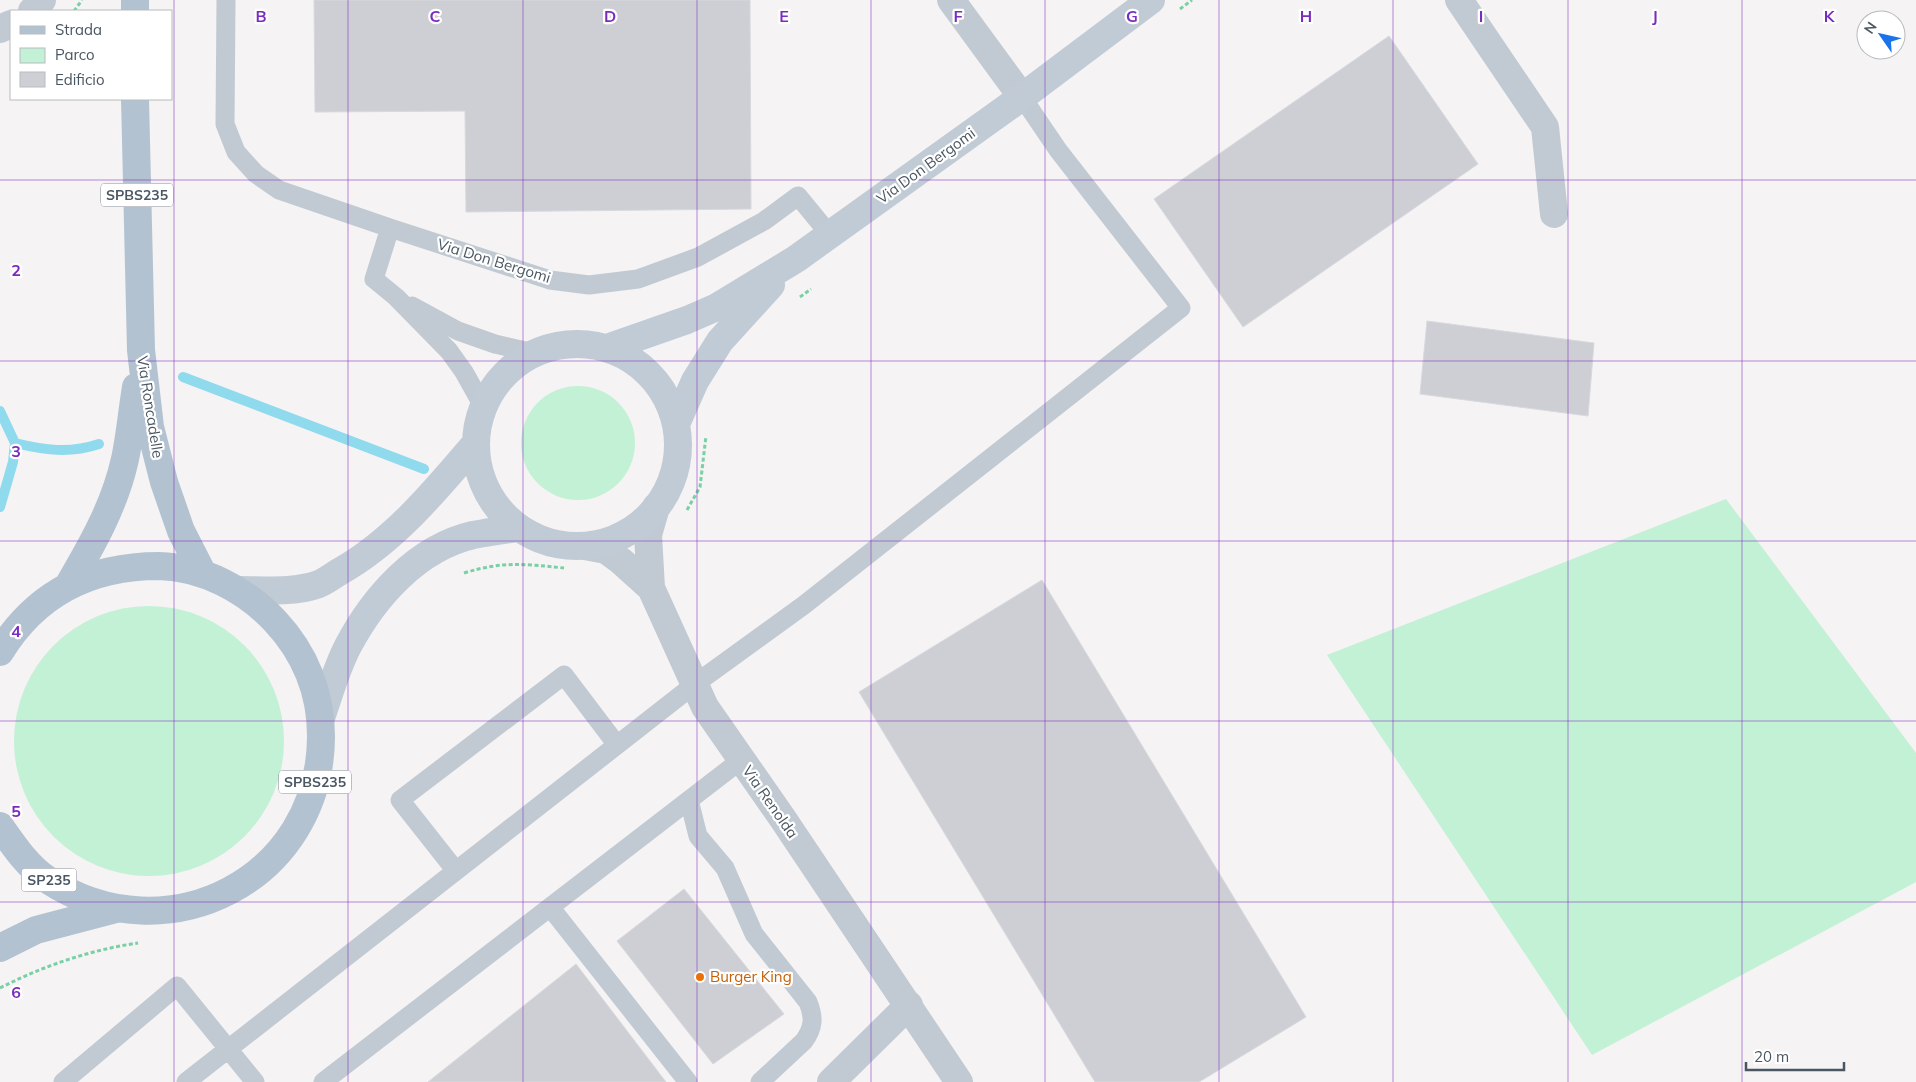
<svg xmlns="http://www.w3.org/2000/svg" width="1916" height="1082" font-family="Mulish,sans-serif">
<rect width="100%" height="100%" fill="#f5f3f3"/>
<path fill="#c3f1d5" d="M521 443a57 57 0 1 1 114 0a57 57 0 1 1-114 0Z
M 1726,499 L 1916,753 L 1916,882 L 1592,1055 L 1327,655 Z
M14 741a135 135 0 1 1 270 0a135 135 0 1 1-270 0Z"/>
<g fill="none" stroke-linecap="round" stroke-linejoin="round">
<path stroke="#90daee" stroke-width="10" d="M 183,377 L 424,469
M 0,411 L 15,443 L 13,462 L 0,507
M 15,443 C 44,450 69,454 99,444"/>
</g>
<path fill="#cdcfd5" stroke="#d7d9de" d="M 314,0 L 750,0 L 751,209 L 466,212 L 465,111 L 315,112 Z
M 1389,36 L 1478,164 L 1243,327 L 1154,199 Z
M 1427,321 L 1594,343 L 1588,416 L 1420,394 Z
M 1042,580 L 1306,1017 L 1199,1082 L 1095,1082 L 859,692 Z
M 684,889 L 784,1014 L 713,1064 L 617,941 Z
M 576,964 L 666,1082 L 428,1082 Z"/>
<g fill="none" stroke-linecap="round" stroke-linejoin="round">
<path stroke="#7ad0a6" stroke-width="3" stroke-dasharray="4 2.5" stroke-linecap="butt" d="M 1180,9 L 1192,0
M 74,11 L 82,0
M 800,297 L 811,289
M 687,510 L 700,487 L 706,436
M 464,573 C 503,561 524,564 564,568
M 0,988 C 43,966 90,950 138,943"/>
<path stroke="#c1cad2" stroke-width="19" d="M 226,0 L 225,124 L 236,152 L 256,174 L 279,190 L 390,228 L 374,279 L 396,297 L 449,351 L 464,372 L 483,406
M 390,228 L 550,280 L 589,285 L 638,279 L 698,257 L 764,221 L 798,196 L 830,235
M 412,306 L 458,331 L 495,344 L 534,353
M 689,800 L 698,836 L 725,868 L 754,934 L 808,1002 C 814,1017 814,1027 804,1041 L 760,1082
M 456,871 L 400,800 L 564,675 L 617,745
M 550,907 L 688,1082
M 63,1082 L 177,986 L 255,1082
M 186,1082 L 695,684 L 804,605 L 1181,308 L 1058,150 L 1022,97
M 323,1082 L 741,760"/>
<path stroke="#c1cad2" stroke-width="28" d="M 951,0 L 1022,97
M 1459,0 L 1545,127 L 1554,214
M 32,11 L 42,0
M 0,29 L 11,24
M 656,507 L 648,535 L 651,588 L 705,707 L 783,819 L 959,1082
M 585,546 L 606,550 L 621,561 L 651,588
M 831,1082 L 909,1005"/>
<path stroke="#c1cbd6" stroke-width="28" d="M476 445a101 101 0 1 1 202 0a101 101 0 1 1-202 0Z
M 607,348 L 687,320 L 717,307 L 796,259 L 1022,97 L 1151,0
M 676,424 L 695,381 L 720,341 L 771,285
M 239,590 C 265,590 294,593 319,584 C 326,581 333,576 339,572 C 393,542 435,491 475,444
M 321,718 C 329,695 336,669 348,646 C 374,597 417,548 473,535 C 488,532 503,530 518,528"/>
<path stroke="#b3c2d1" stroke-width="28" d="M 135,11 L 135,0
M 135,99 L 141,350 L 150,427 L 164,482 L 181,531 L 203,574
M 68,586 C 92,545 115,505 125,459 C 130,436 132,411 136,387
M 0,652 C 36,593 91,566 159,566 C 203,567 246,590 275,621 C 305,653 321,693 321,736 C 321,879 167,958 48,880 C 28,867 14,846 0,826
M 0,948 L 36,930 L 116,909"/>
</g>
<path fill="none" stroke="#7b2cbf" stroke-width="1" stroke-opacity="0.55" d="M 174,0 L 174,1082M 348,0 L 348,1082M 523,0 L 523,1082M 697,0 L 697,1082M 871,0 L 871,1082M 1045,0 L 1045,1082M 1219,0 L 1219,1082M 1393,0 L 1393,1082M 1568,0 L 1568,1082M 1742,0 L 1742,1082M 0,180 L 1916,180M 0,361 L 1916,361M 0,541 L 1916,541M 0,721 L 1916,721M 0,902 L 1916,902"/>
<circle fill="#e8710a" stroke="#fff" stroke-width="2" cx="700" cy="977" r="5"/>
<g text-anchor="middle" stroke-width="4.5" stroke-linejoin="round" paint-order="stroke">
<g fill="#fff" stroke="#808990" stroke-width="1">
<rect x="101" y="183.5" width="72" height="23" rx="4"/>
<rect x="279" y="770.5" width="72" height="23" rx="4"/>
<rect x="21.5" y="868.5" width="55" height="23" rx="4"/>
</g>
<g font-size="14" font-weight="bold" fill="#4a5661">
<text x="137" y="200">SPBS235</text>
<text x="315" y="787">SPBS235</text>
<text x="49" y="885">SP235</text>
</g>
<g font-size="15" fill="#4a5661" stroke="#fff">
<text transform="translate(926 166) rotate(-36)" y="5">Via Don Bergomi</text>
<text transform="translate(494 261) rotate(17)" y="5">Via Don Bergomi</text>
<text transform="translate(150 407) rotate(81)" y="5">Via Roncadelle</text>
<text transform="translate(770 802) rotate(55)" y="5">Via Renolda</text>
</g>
<g font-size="15" fill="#c56008" stroke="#fff" text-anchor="start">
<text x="710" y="982">Burger King</text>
</g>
</g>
<g font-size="16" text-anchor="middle" font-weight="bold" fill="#7b2cbf" stroke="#fff" stroke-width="4.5" stroke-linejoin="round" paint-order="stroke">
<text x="261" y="22">B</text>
<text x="435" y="22">C</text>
<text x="610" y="22">D</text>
<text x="784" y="22">E</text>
<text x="958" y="22">F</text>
<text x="1132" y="22">G</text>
<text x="1306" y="22">H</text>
<text x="1481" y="22">I</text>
<text x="1655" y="22">J</text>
<text x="1829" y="22">K</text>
<text x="16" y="276">2</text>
<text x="16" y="457">3</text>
<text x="16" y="637">4</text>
<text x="16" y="817">5</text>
<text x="16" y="998">6</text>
</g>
<rect x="10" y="10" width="162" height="90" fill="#ffffff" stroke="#b7bbc0"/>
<rect x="20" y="26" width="25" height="8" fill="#b3c2d1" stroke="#b7bbc0"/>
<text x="55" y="35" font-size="15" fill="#4a5661">Strada</text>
<rect x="20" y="48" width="25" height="15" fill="#c3f1d5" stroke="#b7bbc0"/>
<text x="55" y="60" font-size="15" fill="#4a5661">Parco</text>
<rect x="20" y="72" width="25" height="15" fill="#cdcfd5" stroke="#b7bbc0"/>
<text x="55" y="85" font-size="15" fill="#4a5661">Edificio</text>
<g transform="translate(1881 35) rotate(304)"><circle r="24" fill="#ffffff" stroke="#b7bbc0"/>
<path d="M0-4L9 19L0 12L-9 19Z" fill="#1a73e8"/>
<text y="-8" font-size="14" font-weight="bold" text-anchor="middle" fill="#4a5661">N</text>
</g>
<path d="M1746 1062v8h98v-8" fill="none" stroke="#4a5661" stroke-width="2.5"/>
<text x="1754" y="1062" font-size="15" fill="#4a5661" stroke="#ffffff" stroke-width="4" paint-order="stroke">20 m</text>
</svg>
